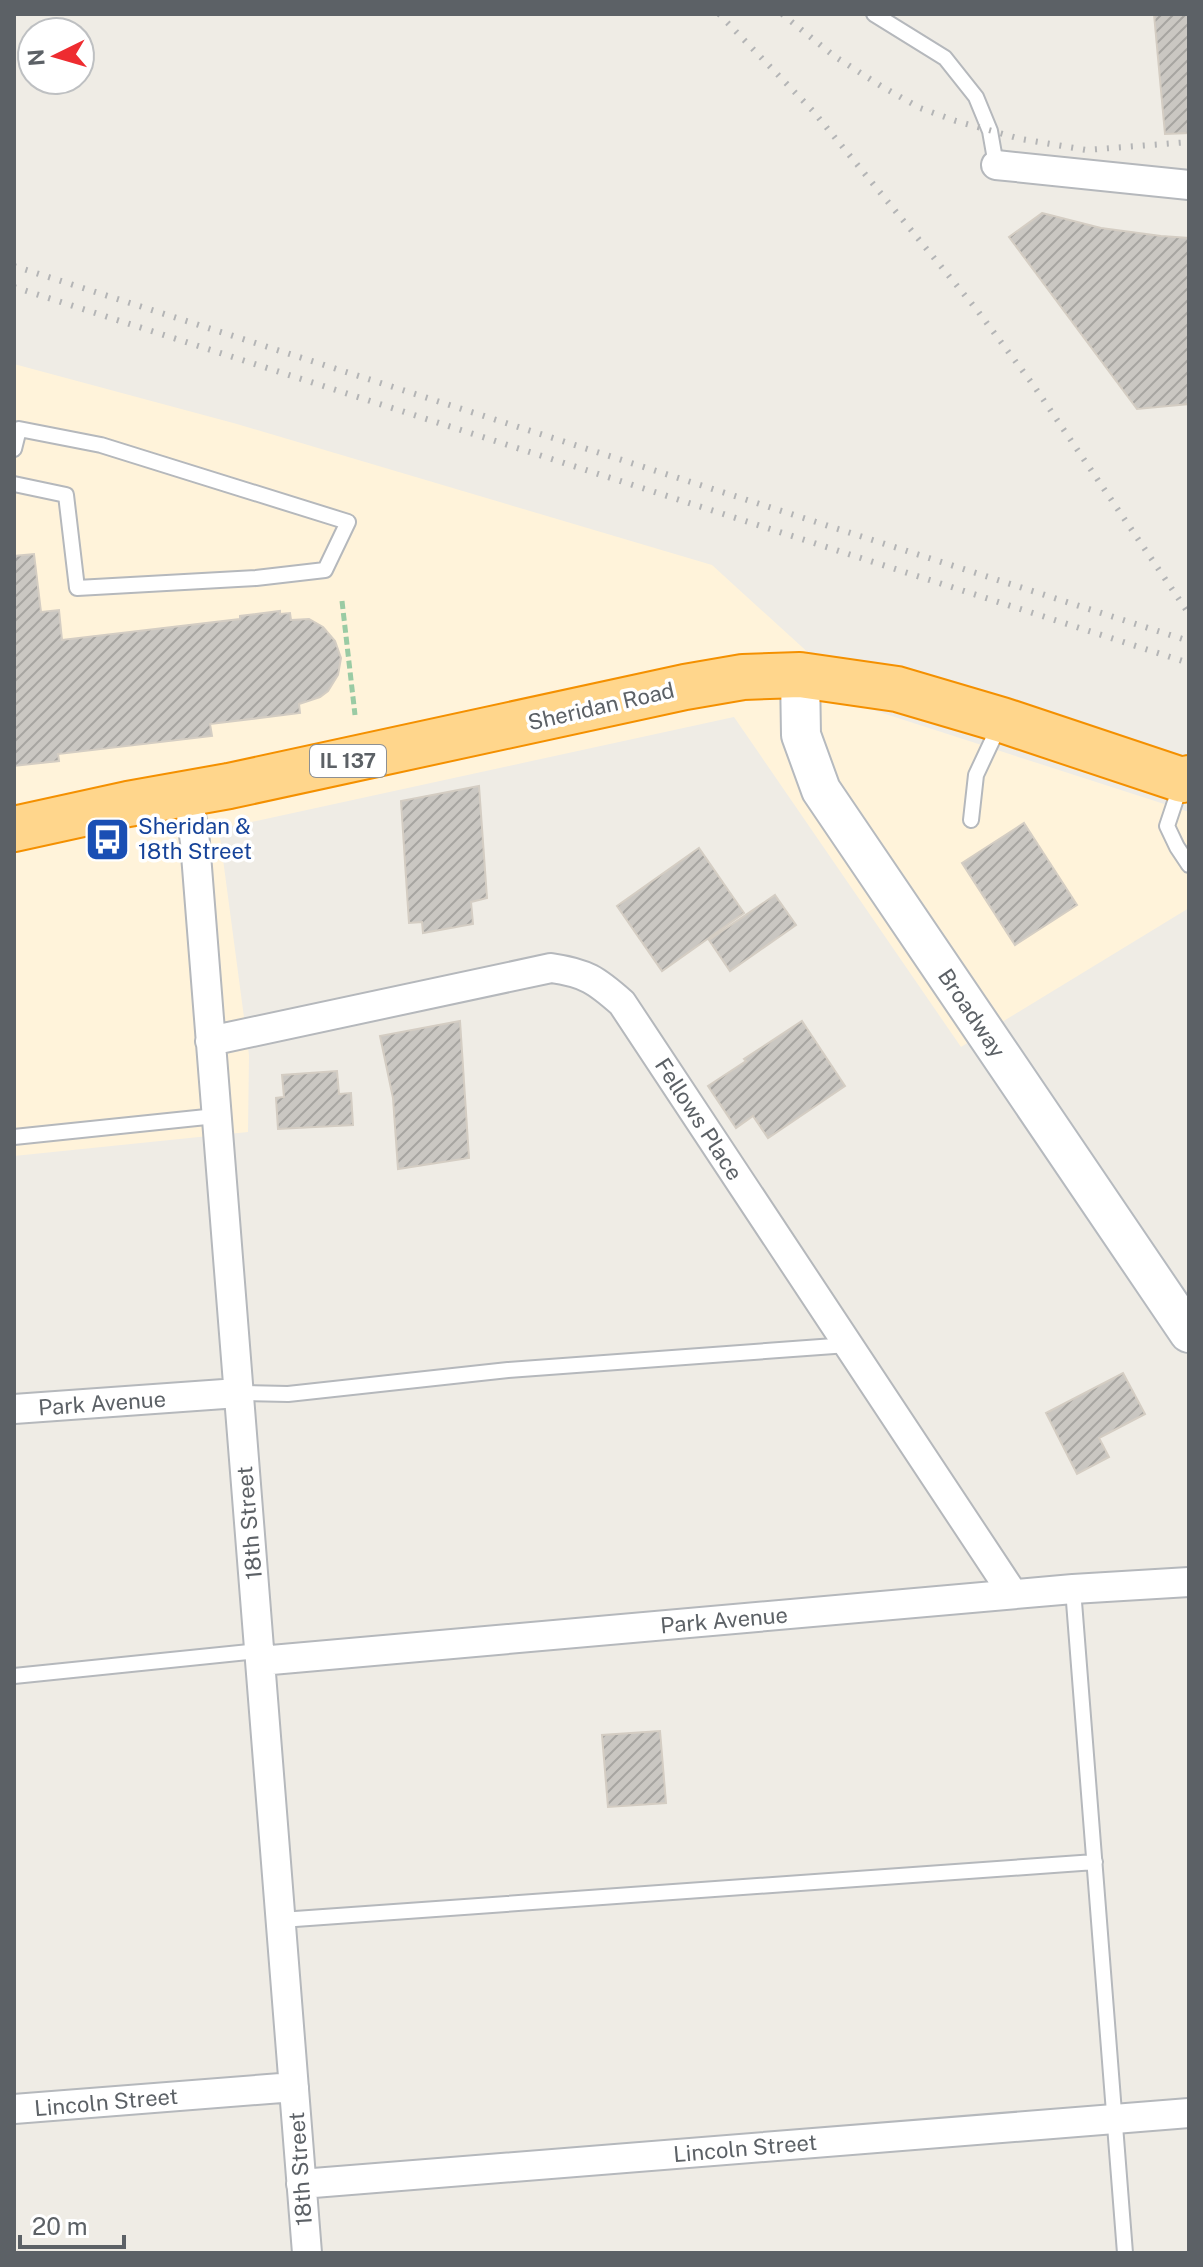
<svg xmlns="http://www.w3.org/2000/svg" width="1203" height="2267" font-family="'Public Sans',sans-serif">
<defs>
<pattern id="building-hatch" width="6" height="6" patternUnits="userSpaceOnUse" patternTransform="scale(2)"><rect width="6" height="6" fill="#cac7c2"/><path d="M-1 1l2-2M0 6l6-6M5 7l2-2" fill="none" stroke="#a7a5a1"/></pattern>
</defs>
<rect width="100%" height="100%" fill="#efece5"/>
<path fill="#fff3da" d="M 14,364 L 237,424 L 712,565 L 870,709 L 1189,812 L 1189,908 L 961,1047 L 734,717 L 219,829 L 249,1055 L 248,1132 L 14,1156 Z"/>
<path fill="url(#building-hatch)" stroke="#d4cdc3" stroke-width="2" d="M 1154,14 L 1189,14 L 1189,133 L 1165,134 Z
M 1042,213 L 1101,228 L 1161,236 L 1189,238 L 1189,404 L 1137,409 L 1009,237 Z
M 34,554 L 41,612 L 59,610 L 62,640 L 240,619 L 240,616 L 280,611 L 280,614 L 290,613 L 291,620 L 309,619 L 323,627 L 335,641 L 341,658 L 338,675 L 328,691 L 320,697 L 299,704 L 300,713 L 210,724 L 212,736 L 58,754 L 59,761 L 14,766 L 14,556 Z
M 479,786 L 487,898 L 471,902 L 473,924 L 423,933 L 422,922 L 409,923 L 401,801 Z
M 1024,823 L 1077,905 L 1015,945 L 962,863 Z
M 699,848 L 744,913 L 662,971 L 617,906 Z
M 775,895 L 796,925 L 730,971 L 709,940 Z
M 460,1021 L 469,1158 L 398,1169 L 393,1098 L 380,1036 Z
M 802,1021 L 845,1086 L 768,1138 L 753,1116 L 736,1128 L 708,1086 L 746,1061 L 744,1059 Z
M 337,1071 L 339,1094 L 351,1093 L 353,1125 L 278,1129 L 276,1098 L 284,1097 L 282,1075 Z
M 1123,1373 L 1145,1414 L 1099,1438 L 1109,1457 L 1077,1474 L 1046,1413 Z
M 660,1731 L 666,1803 L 608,1807 L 602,1735 Z"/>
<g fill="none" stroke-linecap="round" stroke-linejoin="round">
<defs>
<path id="lane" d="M 874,14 L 945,58 L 976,97 L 990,131 L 996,165
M 14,449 L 19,429 L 101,445 L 348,522 L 325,570 L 256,578 L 77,588 L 66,495 L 14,484
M 1181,784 L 1167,826 L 1177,847 L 1189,865
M 971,820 L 976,775 L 999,726
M 14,1137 L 216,1116
M 238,1393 L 288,1394 L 508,1370 L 848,1345
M 1073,1589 L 1125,2253
M 14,1676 L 259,1651
M 281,1920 L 1095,1862"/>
<path id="street" d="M 996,165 L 1189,185
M 188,794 L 195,842 L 307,2253
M 210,1041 L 551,968 C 586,973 596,980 622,1003 L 1013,1594
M 14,1409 L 238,1393
M 260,1661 L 1073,1589 L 1189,1582
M 14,2109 L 294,2087
M 301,2184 L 1189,2113"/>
<path id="secondary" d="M 800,675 L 801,735 L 821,790 L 1189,1333"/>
<path id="highway" d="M 14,829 L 128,804 L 229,786 L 685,687 L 743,677 L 800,675 L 897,689 L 1002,720 L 1182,780 L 1189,778"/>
</defs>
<use href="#lane" stroke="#b5b8bc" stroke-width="18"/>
<use href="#street" stroke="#b5b8bc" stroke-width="32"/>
<use href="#secondary" stroke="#b6babf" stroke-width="42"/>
<use href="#highway" stroke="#f49000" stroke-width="48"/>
<path stroke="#9acba4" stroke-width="5" stroke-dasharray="8 4" stroke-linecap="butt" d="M 342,601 L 355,715"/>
<use href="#lane" stroke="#fff" stroke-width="14"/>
<use href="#street" stroke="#fff" stroke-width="28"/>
<use href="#secondary" stroke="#fff" stroke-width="38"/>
<use href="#highway" stroke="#ffd68c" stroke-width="44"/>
<path stroke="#b4b5b6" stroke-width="6" stroke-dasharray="2 10" stroke-linecap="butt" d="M 719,14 L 813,111 L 977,310 L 1034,386 L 1189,614
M 782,14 L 834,56 L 881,86 L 920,108 L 956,121 L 1021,139 L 1086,150 L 1189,142
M 14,266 L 1189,641
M 14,287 L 1189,663"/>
</g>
<defs>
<symbol id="bus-square" viewBox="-11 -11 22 22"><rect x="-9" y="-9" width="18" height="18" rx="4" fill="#1a4fb4" stroke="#fff"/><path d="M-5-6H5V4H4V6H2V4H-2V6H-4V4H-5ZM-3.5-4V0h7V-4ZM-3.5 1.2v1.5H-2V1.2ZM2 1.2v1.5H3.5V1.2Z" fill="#fff"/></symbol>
</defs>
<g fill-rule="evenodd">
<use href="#bus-square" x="82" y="814" width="51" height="51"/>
</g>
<g text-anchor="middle" stroke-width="7" stroke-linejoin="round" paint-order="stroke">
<rect fill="#fff" stroke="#8d9094" stroke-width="2" x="310" y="745" width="76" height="32" rx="6"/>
<g font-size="20" font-weight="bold" fill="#5c6166">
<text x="348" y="768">IL 137</text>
</g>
<g font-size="22" fill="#5c6166" stroke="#fff">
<text transform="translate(601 706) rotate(-13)" y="8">Sheridan Road</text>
<text transform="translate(972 1013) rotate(56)" y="8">Broadway</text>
<text transform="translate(699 1119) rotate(57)" y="8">Fellows Place</text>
<text transform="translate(102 1403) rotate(-4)" y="8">Park Avenue</text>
<text transform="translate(249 1523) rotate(-95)" y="8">18th Street</text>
<text transform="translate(724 1620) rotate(-5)" y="8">Park Avenue</text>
<text transform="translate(106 2102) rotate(-5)" y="8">Lincoln Street</text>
<text transform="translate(745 2148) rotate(-5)" y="8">Lincoln Street</text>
<text transform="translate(300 2169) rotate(-94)" y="8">18th Street</text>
</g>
<g font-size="22" fill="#164399" stroke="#fff" text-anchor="start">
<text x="138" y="834">Sheridan &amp;<tspan x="138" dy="25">18th Street</tspan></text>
</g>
</g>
<rect width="1203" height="2267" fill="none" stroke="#5c6166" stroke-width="32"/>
<g transform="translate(56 56) rotate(265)"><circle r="38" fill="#ffffff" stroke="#bec0c2" stroke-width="2"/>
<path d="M0-6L14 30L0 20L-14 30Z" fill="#ee2c30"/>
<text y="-12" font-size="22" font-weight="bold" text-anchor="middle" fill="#5c6166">N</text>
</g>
<path d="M20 2235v12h104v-12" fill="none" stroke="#5c6166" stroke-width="4"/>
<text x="32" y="2235" font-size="24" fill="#5c6166" stroke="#ffffff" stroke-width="6" paint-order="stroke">20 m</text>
</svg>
